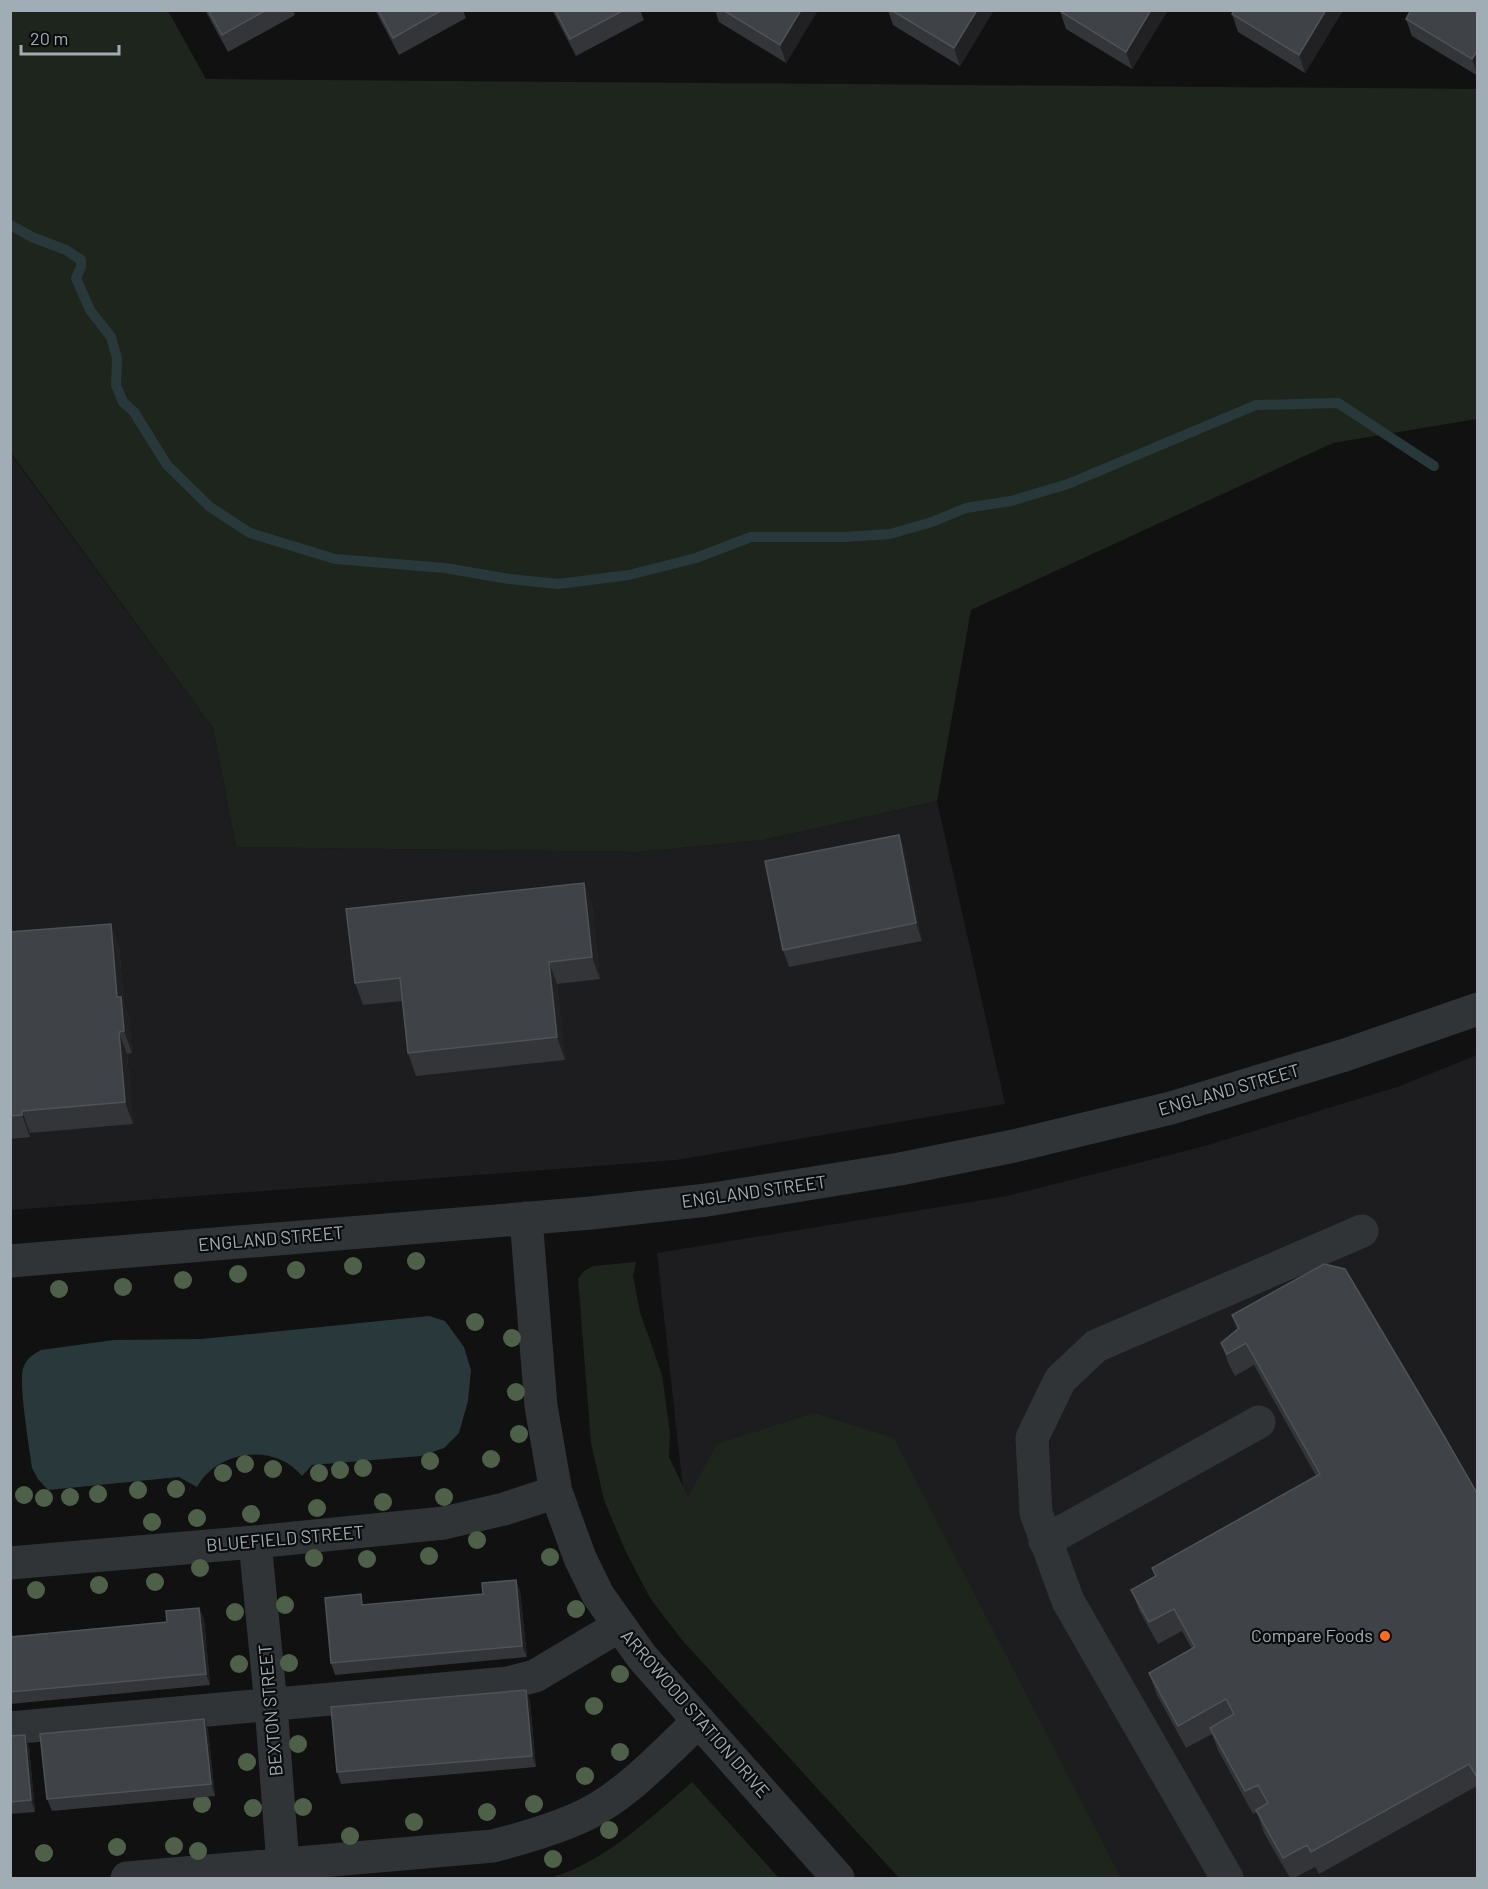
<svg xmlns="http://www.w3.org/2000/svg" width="1488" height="1889" font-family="Barlow,sans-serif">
<rect width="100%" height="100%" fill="#111112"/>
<path fill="#1d1d1f" d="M 10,453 L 213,728 L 236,847 L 639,852 L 764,840 L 937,801 L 1005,1104 L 676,1160 L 11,1210 Z
M 1477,1055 L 1477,1878 L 980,1878 L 685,1507 L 657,1253 L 1007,1196 L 1205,1146 L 1400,1086 Z"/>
<path fill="#1e251d" d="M 10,11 L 168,11 L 206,79 L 1477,89 L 1477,419 L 1333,443 L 971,610 L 937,801 L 764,840 L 639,852 L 236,847 L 213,728 L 11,453 Z
M 636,1262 L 633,1276 L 640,1312 L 662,1375 L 670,1433 L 669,1457 L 688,1497 L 717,1444 L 814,1413 L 894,1438 L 1121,1878 L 899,1878 L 682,1640 L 650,1598 L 625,1550 L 604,1500 L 591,1443 L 578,1279 L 584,1271 L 593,1266 Z
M 692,1782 L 779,1878 L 551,1878 C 607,1860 648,1820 692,1782 Z"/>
<path fill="#29393b" d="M 429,1316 L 445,1321 L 464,1347 L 471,1370 L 468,1401 L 459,1433 L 444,1448 L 421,1456 L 312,1465 L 302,1476 C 275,1442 217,1450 197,1487 L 179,1477 L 48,1490 L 38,1479 L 32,1468 C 30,1450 17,1379 24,1366 C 27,1358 34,1354 41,1350 L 114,1340 L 201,1339 Z"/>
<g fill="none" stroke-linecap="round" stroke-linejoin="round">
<path stroke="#29393b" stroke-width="10" d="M 10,225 L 32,237 L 66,250 L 81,260 L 81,267 L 76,278 L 90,310 L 111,337 L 117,358 L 116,385 L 123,402 L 134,412 L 167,465 L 210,507 L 250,533 L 335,559 L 445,568 L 509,579 L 558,584 L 629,575 L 696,558 L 751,537 L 844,537 L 890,534 L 932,522 L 966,508 L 1011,501 L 1068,484 L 1256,405 L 1338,403 L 1434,466"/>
<path stroke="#313437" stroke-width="33" d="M 526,1218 L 541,1406 L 556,1492 L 580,1558 L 598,1595 L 642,1657 L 838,1878
M 10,1261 L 591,1213 L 707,1200 L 900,1169 L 1014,1146 L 1171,1108 L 1345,1055 L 1478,1009
M 1045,1541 L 1259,1422
M 255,1542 L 271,1705 L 284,1878
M 10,1563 L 255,1542 L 444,1523 L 504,1509 L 556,1492
M 10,1728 L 508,1683 L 535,1676 L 619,1626
M 127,1878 L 493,1846 C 524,1838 556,1829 585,1815 C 628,1794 663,1754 699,1721
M 1227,1878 L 1068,1601 L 1036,1513 L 1032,1438 L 1060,1380 L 1096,1346 L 1362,1231"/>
</g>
<g fill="#4f6049">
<circle cx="416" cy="1261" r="9"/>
<circle cx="353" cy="1266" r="9"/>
<circle cx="296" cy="1270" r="9"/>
<circle cx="238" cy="1274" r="9"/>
<circle cx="183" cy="1280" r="9"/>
<circle cx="123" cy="1287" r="9"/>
<circle cx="59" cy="1289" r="9"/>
<circle cx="475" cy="1322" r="9"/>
<circle cx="512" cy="1338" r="9"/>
<circle cx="516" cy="1392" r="9"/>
<circle cx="519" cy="1434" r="9"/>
<circle cx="491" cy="1459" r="9"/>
<circle cx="430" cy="1461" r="9"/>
<circle cx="245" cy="1464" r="9"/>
<circle cx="363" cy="1468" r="9"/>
<circle cx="273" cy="1469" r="9"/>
<circle cx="340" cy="1470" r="9"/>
<circle cx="223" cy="1473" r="9"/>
<circle cx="319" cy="1473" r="9"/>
<circle cx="176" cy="1489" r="9"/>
<circle cx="138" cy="1490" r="9"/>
<circle cx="98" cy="1494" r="9"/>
<circle cx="24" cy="1495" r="9"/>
<circle cx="70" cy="1497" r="9"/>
<circle cx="444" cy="1497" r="9"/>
<circle cx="44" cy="1498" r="9"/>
<circle cx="383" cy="1502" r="9"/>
<circle cx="317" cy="1508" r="9"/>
<circle cx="251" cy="1514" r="9"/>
<circle cx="197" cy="1518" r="9"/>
<circle cx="152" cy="1522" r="9"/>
<circle cx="477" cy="1540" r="9"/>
<circle cx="429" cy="1556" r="9"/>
<circle cx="550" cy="1557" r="9"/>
<circle cx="314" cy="1558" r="9"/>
<circle cx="367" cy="1559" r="9"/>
<circle cx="200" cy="1568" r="9"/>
<circle cx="155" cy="1582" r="9"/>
<circle cx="99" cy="1585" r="9"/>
<circle cx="36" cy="1590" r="9"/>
<circle cx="285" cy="1605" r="9"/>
<circle cx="576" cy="1609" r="9"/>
<circle cx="235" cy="1612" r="9"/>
<circle cx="289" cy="1663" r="9"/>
<circle cx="239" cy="1664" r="9"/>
<circle cx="620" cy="1674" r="9"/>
<circle cx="594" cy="1706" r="9"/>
<circle cx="298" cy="1744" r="9"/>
<circle cx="620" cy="1752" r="9"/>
<circle cx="247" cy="1762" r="9"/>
<circle cx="585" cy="1776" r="9"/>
<circle cx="202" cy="1804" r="9"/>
<circle cx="534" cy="1804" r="9"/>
<circle cx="303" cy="1807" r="9"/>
<circle cx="253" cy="1808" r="9"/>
<circle cx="487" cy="1812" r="9"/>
<circle cx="414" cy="1822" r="9"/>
<circle cx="609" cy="1830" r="9"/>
<circle cx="350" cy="1836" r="9"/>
<circle cx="174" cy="1846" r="9"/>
<circle cx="117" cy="1847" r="9"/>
<circle cx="198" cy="1851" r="9"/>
<circle cx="44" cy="1853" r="9"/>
<circle cx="553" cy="1859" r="9"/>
</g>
<path fill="#333538" d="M 205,10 L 293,10 L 295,15 L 228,52 Z
M 375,10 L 463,10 L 466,18 L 399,55 Z
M 552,10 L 640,10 L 644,20 L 576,56 Z
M 715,10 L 818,10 L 786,63 L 719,22 Z
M 888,10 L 994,10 L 960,66 L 893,25 Z
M 1060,10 L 1168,10 L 1132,69 L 1066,29 L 1060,11 Z
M 1234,10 L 1343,10 L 1305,73 L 1238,32 L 1232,14 Z
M 1478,10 L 1478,76 L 1412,36 L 1406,19 Z
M 899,835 L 905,852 L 922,941 L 789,967 L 783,950 Z
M 584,883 L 592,905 L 600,979 L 557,984 L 565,1060 L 416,1076 L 408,1053 L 402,1001 L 363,1005 L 355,983 Z
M 10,932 L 119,946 L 124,1004 L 129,1019 L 132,1053 L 127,1054 L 133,1124 L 30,1133 L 30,1137 L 10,1139 Z
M 1232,1315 L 1478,1495 L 1478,1787 L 1477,1786 L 1319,1874 L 1315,1867 L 1294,1878 L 1290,1878 L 1264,1833 L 1257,1812 L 1253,1814 L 1218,1750 L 1212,1734 L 1186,1748 L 1157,1695 L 1149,1673 L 1192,1649 L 1182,1631 L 1158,1644 L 1140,1612 L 1131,1590 L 1155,1577 L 1152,1568 L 1316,1476 L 1254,1365 L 1235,1376 L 1229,1365 L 1221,1343 L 1237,1329 Z
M 516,1580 L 520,1591 L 527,1657 L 335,1675 L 331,1663 L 365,1605 L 483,1594 Z
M 199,1608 L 204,1619 L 210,1685 L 10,1704 L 10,1628 L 13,1636 L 167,1622 Z
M 526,1690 L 530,1702 L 536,1767 L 341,1784 L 337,1772 Z
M 204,1719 L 208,1730 L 215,1796 L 52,1811 L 47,1799 Z
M 10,1736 L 29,1746 L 35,1812 L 10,1814 Z"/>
<path fill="#212123" d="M 801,10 L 818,10 L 786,63 L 780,45 Z
M 977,10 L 994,10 L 960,66 L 954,48 Z
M 1151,10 L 1168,10 L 1132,69 L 1126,52 Z
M 1326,10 L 1343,10 L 1305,73 L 1299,55 Z
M 1478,50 L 1478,75 L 1472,59 Z
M 899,835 L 905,852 L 922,941 L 916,923 Z
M 584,883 L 592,905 L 600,979 L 592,957 Z
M 111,924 L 119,946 L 124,1004 L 129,1019 L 132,1053 L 124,1031 L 117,997 Z
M 549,962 L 557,984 L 565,1060 L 557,1037 Z
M 119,1032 L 127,1054 L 133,1124 L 125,1102 Z
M 22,1111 L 30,1133 L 30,1137 L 22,1115 Z
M 516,1580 L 520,1591 L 527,1657 L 522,1646 Z
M 199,1608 L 204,1619 L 210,1685 L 206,1674 Z
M 526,1690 L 530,1702 L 536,1767 L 532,1756 Z
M 204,1719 L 208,1730 L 215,1796 L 211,1784 Z
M 25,1735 L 29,1746 L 35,1812 L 31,1800 Z"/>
<path fill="#3f4246" stroke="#4e5357" stroke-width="1.5" d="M 208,10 L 266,10 L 222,35 Z
M 378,10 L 442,10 L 393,38 Z
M 555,10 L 624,10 L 570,39 Z
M 723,10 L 801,10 L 780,45 Z
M 891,10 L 977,10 L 954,48 Z
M 1060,10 L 1151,10 L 1126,52 L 1060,11 Z
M 1234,10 L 1326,10 L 1299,55 L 1232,14 Z
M 1411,10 L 1478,10 L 1478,50 L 1472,59 L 1406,19 Z
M 899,835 L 916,923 L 783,950 L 765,861 Z
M 584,883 L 592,957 L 549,962 L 557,1037 L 408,1053 L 400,978 L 355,983 L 346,909 Z
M 111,924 L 117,997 L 121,997 L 124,1031 L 119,1032 L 125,1102 L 22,1111 L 22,1115 L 10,1116 L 10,932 Z
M 1324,1264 L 1345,1269 L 1440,1429 L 1478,1495 L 1478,1779 L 1469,1764 L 1311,1852 L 1307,1845 L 1283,1858 L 1256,1810 L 1268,1803 L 1258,1785 L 1245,1791 L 1210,1728 L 1234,1714 L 1226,1699 L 1178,1726 L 1149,1673 L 1195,1647 L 1174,1609 L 1149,1622 L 1131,1590 L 1156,1576 L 1152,1568 L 1320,1474 L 1246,1343 L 1227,1354 L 1221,1343 L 1239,1328 L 1232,1315 Z
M 516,1580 L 522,1646 L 331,1663 L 325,1598 L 361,1594 L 362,1605 L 483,1594 L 482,1583 Z
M 199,1608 L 206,1674 L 10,1692 L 10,1635 L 11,1637 L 167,1622 L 166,1611 Z
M 526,1690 L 532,1756 L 337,1772 L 331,1707 Z
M 204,1719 L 211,1784 L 47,1799 L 40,1734 Z
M 25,1735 L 31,1800 L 10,1802 L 10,1736 Z"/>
<circle fill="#fe6d1d" stroke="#0c0c0d" stroke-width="2" cx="1385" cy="1636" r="6"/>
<g text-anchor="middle" stroke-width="4.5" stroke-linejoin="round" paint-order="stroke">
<g font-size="18" fill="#a1adb4" stroke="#0c0c0d">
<text transform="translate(1229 1090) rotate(-16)" y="6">ENGLAND STREET</text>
<text transform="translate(754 1192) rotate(-8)" y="6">ENGLAND STREET</text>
<text transform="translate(271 1239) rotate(-5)" y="6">ENGLAND STREET</text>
<text transform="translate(285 1539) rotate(-5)" y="6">BLUEFIELD STREET</text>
<text transform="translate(271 1710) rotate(-95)" y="6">BEXTON STREET</text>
<text transform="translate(695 1714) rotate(49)" y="6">ARROWOOD STATION DRIVE</text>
</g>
<g font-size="18" fill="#a1adb4" stroke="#0c0c0d" text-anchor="end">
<text x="1373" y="1642">Compare Foods</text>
</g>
</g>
<rect width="1488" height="1889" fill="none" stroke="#a1adb4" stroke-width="24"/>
<path d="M21 45v9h98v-9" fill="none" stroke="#a1adb4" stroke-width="3"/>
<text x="30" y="45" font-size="18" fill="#a1adb4" stroke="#0c0c0d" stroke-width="4.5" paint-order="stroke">20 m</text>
</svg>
